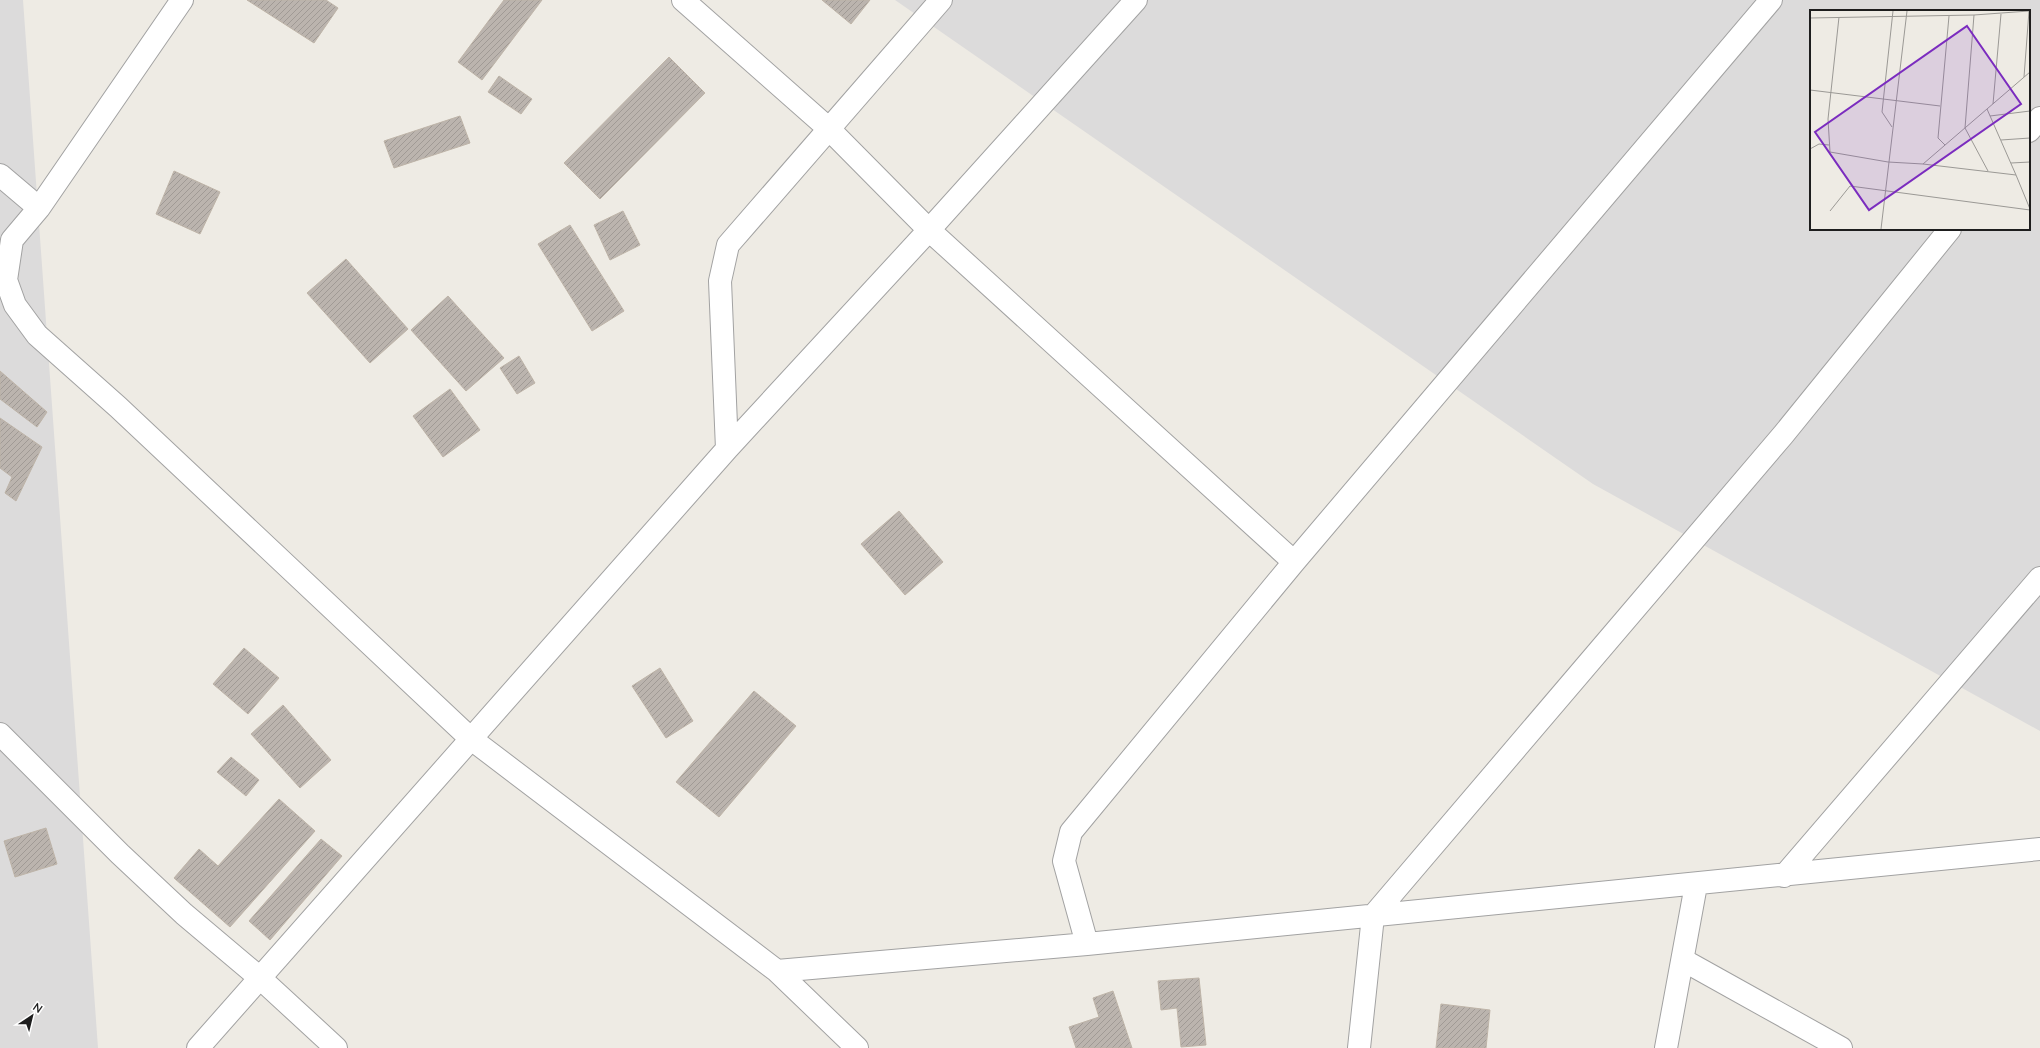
<svg xmlns="http://www.w3.org/2000/svg" width="2040" height="1048" font-family="Lato,sans-serif">
<defs>
<pattern id="building-hatch" width="6" height="6" patternUnits="userSpaceOnUse"><rect width="6" height="6" fill="#bbb4ae"/><path d="M-1 1l2-2M0 6l6-6M5 7l2-2" fill="none" stroke="#a09a95"/></pattern>
</defs>
<rect width="100%" height="100%" fill="#eeebe4"/>
<path fill="#dcdbdb" fill-rule="evenodd" d="M 0,0 L 23,0 L 98,1048 L 0,1048 Z
M 895,0 L 2040,0 L 2040,731 L 1593,484 ZM 1811,11 L 2029,11 L 2029,229 L 1811,229 Z"/>
<path fill="url(#building-hatch)" stroke="#beb4a8" d="M 247,0 L 326,0 L 338,8 L 314,43 Z
M 504,0 L 542,0 L 482,80 L 458,62 Z
M 822,0 L 870,0 L 851,24 Z
M 669,57 L 705,93 L 600,199 L 564,163 Z
M 499,76 L 532,99 L 521,114 L 488,92 Z
M 460,116 L 470,143 L 394,168 L 384,141 Z
M 174,171 L 220,192 L 200,234 L 156,214 Z
M 623,211 L 640,245 L 610,260 L 594,225 Z
M 570,225 L 624,311 L 592,331 L 538,244 Z
M 346,259 L 408,329 L 370,363 L 307,293 Z
M 448,296 L 504,358 L 466,391 L 411,330 Z
M 519,356 L 535,383 L 517,394 L 500,368 Z
M 0,371 L 47,412 L 37,427 L 0,399 Z
M 450,389 L 480,430 L 443,457 L 413,416 Z
M 0,418 L 42,447 L 16,501 L 5,493 L 12,477 L 0,468 Z
M 899,511 L 943,562 L 905,595 L 861,544 Z
M 244,648 L 279,678 L 248,714 L 213,684 Z
M 660,668 L 693,721 L 666,738 L 632,686 Z
M 754,691 L 796,726 L 719,817 L 676,782 Z
M 283,705 L 331,760 L 300,788 L 251,734 Z
M 231,757 L 259,780 L 246,796 L 217,772 Z
M 279,799 L 315,831 L 230,927 L 174,878 L 199,849 L 218,866 Z
M 46,828 L 57,864 L 15,877 L 4,841 Z
M 321,839 L 342,856 L 270,940 L 249,921 Z
M 1199,978 L 1206,1045 L 1181,1047 L 1177,1008 L 1161,1010 L 1158,981 Z
M 1113,991 L 1132,1048 L 1076,1048 L 1069,1027 L 1099,1017 L 1093,998 Z
M 1441,1004 L 1490,1010 L 1486,1048 L 1436,1048 Z"/>
<g fill="none" stroke-linecap="round" stroke-linejoin="round">
<defs>
<path id="street" d="M 182,0 L 39,208 L 12,240 L 6,280 L 15,305 L 37,335 L 118,407 L 470,738 L 777,971 L 857,1048
M 683,0 L 828,128 L 929,230 L 1294,562
M 2029,131 L 2040,118
M 0,175 L 39,208
M 727,449 L 720,281 L 728,245 L 941,0
M 0,734 L 120,854 L 184,914 L 260,978 L 336,1048
M 1784,876 L 2040,578
M 1087,944 L 1064,861 L 1071,832 L 1294,562 L 1771,0
M 1683,960 L 1841,1048
M 777,971 L 1087,944 L 2040,849
M 198,1048 L 727,449 L 929,230 L 1136,0
M 1359,1048 L 1373,916 L 1783,435 L 1950,229
M 1666,1048 L 1696,885"/>
</defs>
<use href="#street" stroke="#a2a2a2" stroke-width="24"/>
<use href="#street" stroke="#fff" stroke-width="22"/>
</g>
<g transform="translate(1810 10)">
<rect width="220" height="220" fill="#eeebe4"/>
<path fill="none" stroke="#9b9995" stroke-width="1" d="M 164,5 L 155,118 L 178,161M 29,7 L 18,109 L 20,142 L 78,152 L 113,154 L 206,165 L 220,199M 0,8 L 164,5 L 219,1M 214,67 L 219,1M 0,80 L 130,96M 183,94 L 191,4M 177,99 L 206,165M 180,106 L 220,101M 82,117 L 72,102 L 83,1M 191,130 L 220,128M 135,135 L 128,128 L 139,6M 0,139 L 9,134 L 19,135M 201,153 L 220,152M 113,154 L 220,62M 20,201 L 40,176 L 220,200M 71,219 L 97,1"/>
<path fill="#7b2cbf" fill-opacity="0.15" stroke="#7b2cbf" stroke-width="2" d="M 157,16 L 211,94 L 59,200 L 5,122 Z"/>
<rect width="220" height="220" fill="none" stroke="#1e1e1e" stroke-width="2"/>
</g>
<g transform="translate(32 1016) rotate(35)" stroke="#ffffff" stroke-width="3" paint-order="stroke">
<path d="M0-3L7 15L0 10L-7 15Z" fill="#1e1e1e"/>
<text y="-6" font-size="11" font-weight="bold" text-anchor="middle" fill="#1e1e1e">N</text>
</g>
</svg>
